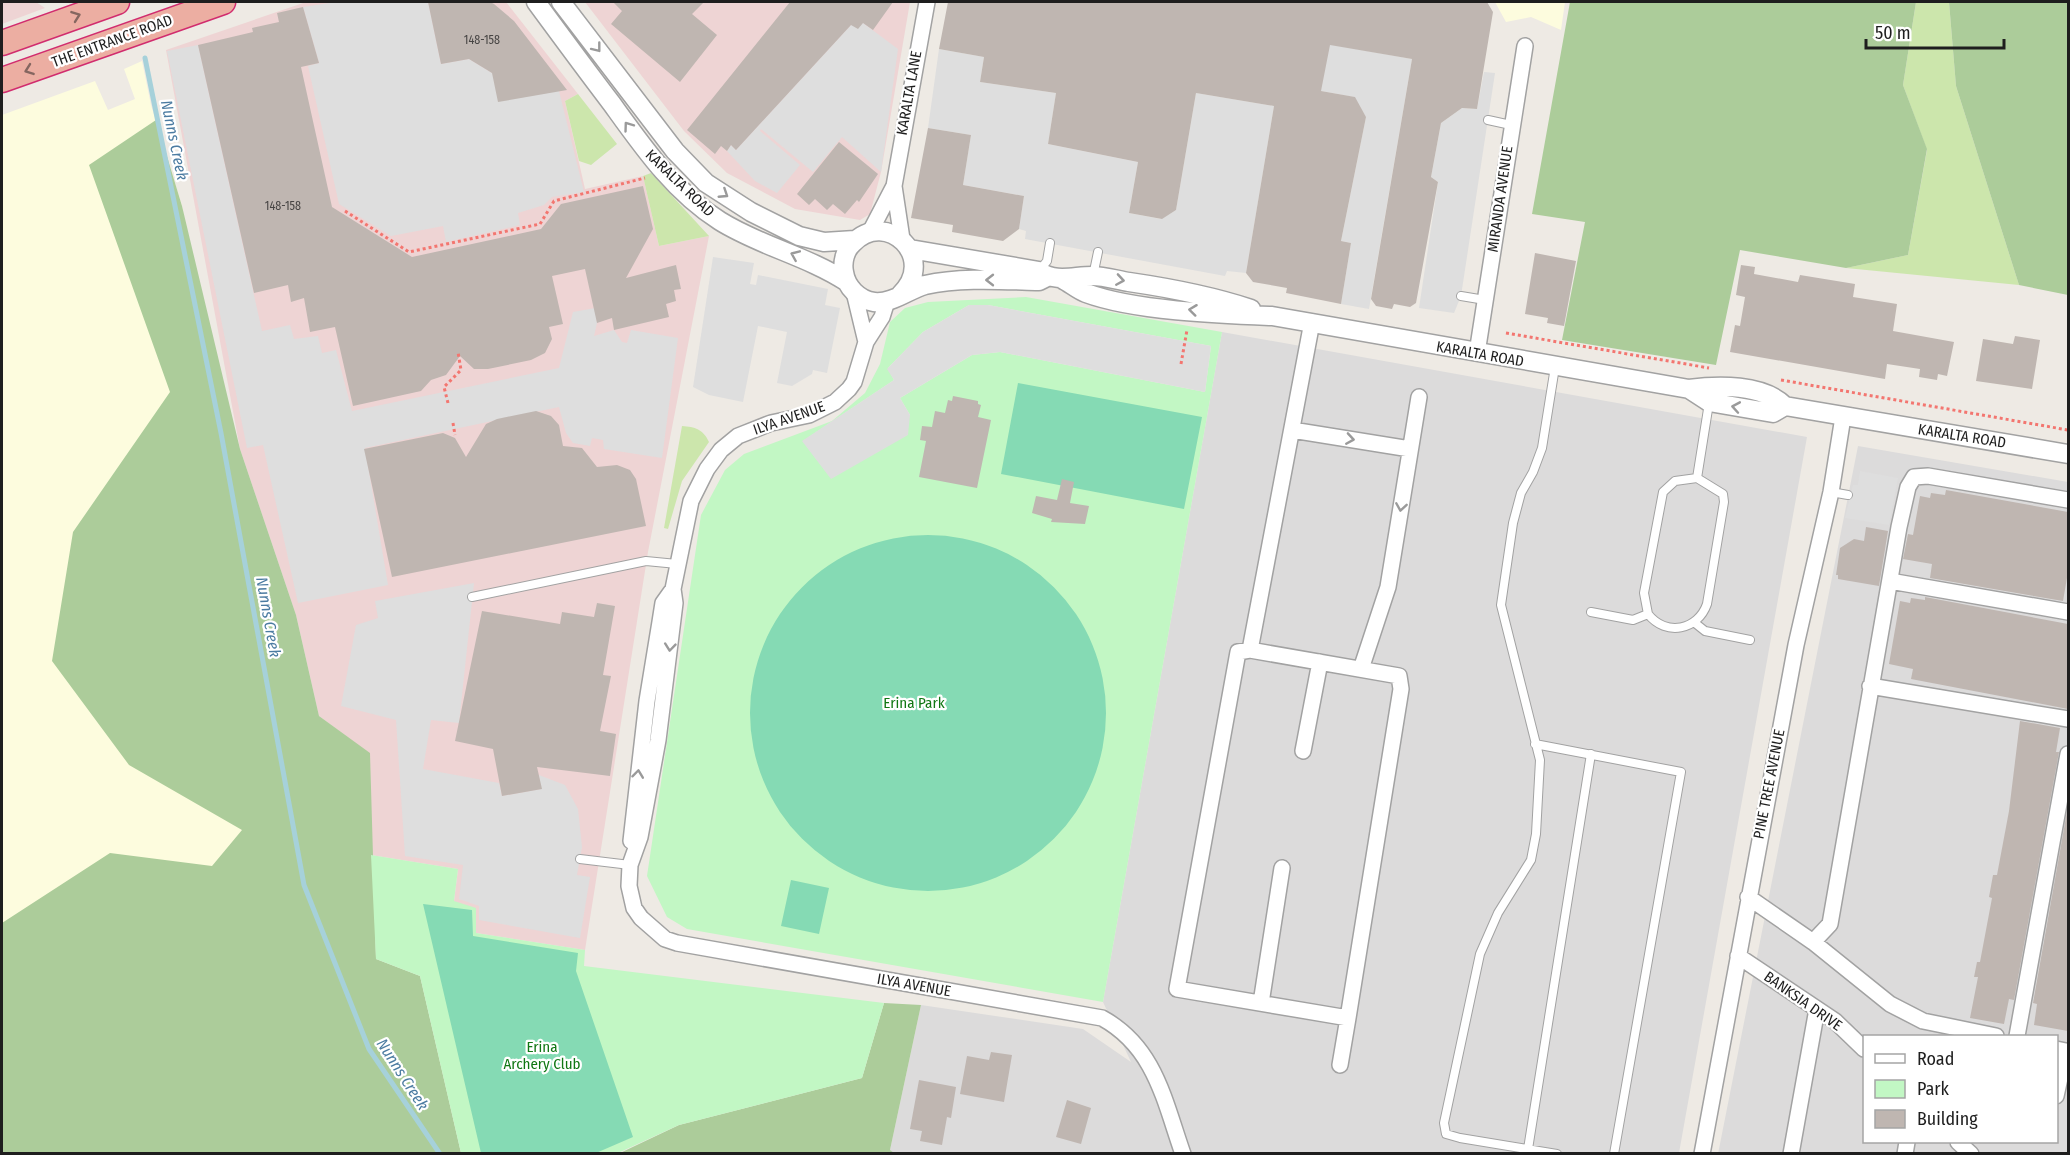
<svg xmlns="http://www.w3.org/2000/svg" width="2070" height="1155" font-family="'Fira Sans Condensed',sans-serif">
<rect width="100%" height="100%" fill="#eeeae4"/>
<path fill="#dcdbdb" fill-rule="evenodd" d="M 1222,332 L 1807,437 L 1679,1153 L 894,1154 L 890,1150 L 921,1005 L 1083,1029 L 1131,1062 L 1103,1002 Z
M 1858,446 L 2068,482 L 2068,1153 L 1718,1154 ZM 1864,1036 L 2056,1036 L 2056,1142 L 1864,1142 Z"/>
<path fill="#eed4d4" d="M 2,2 L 36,2 L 45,8 L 2,24 Z
M 306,2 L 506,2 L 578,94 L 565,101 L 585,189 L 643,176 L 659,246 L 709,236 L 648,552 L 585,950 L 476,933 L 454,901 L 458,869 L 371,855 L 370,754 L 319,716 L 296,615 L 240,449 L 166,50 Z
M 585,2 L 910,2 L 881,172 L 870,214 L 860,220 L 795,209 L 727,173 L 684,131 Z"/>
<path fill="#fdfcde" d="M 1495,2 L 1565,2 L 1561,30 L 1531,17 L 1506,22 Z
M 142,61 L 151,105 L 182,206 L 279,782 L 2,1154 L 2,115 L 95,81 L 108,110 L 135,99 L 124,69 Z"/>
<path fill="#cce6ac" d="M 1916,2 L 1949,2 L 1956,86 L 2019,285 L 1846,268 L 1908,255 L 1927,150 L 1903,85 Z
M 578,94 L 617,144 L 591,165 L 579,161 L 565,101 Z
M 651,173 L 709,236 L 659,246 L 643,176 Z
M 682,426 C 695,427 703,429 709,442 L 682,481 L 668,529 L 664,528 Z"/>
<path fill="#accc9a" d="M 1570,2 L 1916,2 L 1903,85 L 1927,149 L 1908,255 L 1846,268 L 1740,250 L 1716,365 L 1562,340 L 1585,222 L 1532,214 Z
M 1949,2 L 2068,2 L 2068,295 L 2019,285 L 1956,86 Z
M 156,120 L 182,206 L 240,449 L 296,615 L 319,716 L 370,753 L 376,959 L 420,976 L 461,1153 L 2,1154 L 2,923 L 110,853 L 212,866 L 242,830 L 129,765 L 52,661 L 73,532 L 170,392 L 89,165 Z
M 884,1003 L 921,1005 L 890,1150 L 894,1153 L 618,1154 L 679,1125 L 862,1078 Z"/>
<path fill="#c2f7c4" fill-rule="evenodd" d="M 1026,297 L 1222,332 L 1103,1002 L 687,929 L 667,917 L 647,876 L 701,515 L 725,470 L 744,454 L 832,421 L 865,393 L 880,364 L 890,322 L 905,308 L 928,302 ZM 969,305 L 988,305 L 1211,346 L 1205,392 L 1000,352 L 972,355 L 900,398 L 910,415 L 803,441 L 894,380 L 888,368 L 923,332 Z
M 371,855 L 458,869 L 454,901 L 476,908 L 476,933 L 585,950 L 584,966 L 884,1003 L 862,1078 L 679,1125 L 618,1153 L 461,1153 L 420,976 L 376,959 Z"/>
<path fill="#85dab4" d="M 1018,383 L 1202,417 L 1184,509 L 1001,474 Z
M750 713a178 178 0 1 1 356 0a178 178 0 1 1-356 0Z
M 791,880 L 829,888 L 819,934 L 781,926 Z
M 423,904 L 472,910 L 473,936 L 578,953 L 576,971 L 633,1137 L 596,1153 L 481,1153 Z"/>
<path fill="#dedede" d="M 336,2 L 428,2 L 441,64 L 469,59 L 492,73 L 559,91 L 584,192 L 552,197 L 544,205 L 518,213 L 520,225 L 446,242 L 443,226 L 391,236 L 339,204 L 308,66 L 319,63 L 303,7 Z
M 863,23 L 898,49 L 881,172 L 842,137 L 813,172 L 761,129 L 760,131 L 800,165 L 777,193 L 755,181 L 727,151 L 731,145 L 736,150 L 851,25 Z
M 1317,42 L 1412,59 L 1369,309 L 1341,304 L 1351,243 L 1341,241 L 1366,117 L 1354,97 L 1321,91 Z
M 198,45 L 262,331 L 290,325 L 294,339 L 318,336 L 322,353 L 336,350 L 352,411 L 559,368 L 573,312 L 595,308 L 597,323 L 594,336 L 614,330 L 622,342 L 627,343 L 631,330 L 678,338 L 662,458 L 604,449 L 603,440 L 592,438 L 590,446 L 573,443 L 566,433 L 559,407 L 365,448 L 388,585 L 298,603 L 263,445 L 247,448 L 167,51 Z
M 939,49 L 984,57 L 980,82 L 1056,93 L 1048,144 L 1138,162 L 1129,213 L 1161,219 L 1176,210 L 1196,93 L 1274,106 L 1246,273 L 1227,271 L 1225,276 L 1025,239 L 1026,231 L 1019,229 L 1024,196 L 963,185 L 971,135 L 928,128 Z
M 1484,72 L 1495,73 L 1461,296 L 1454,313 L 1419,308 L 1438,182 L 1431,177 L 1441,123 L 1462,108 L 1477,109 Z
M 713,257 L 754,263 L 750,284 L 756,285 L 758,275 L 828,289 L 825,305 L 840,308 L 827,373 L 813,370 L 812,374 L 792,386 L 777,383 L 787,332 L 758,326 L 743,402 L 709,395 L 693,387 Z
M 969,305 L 988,305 L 1211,346 L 1205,392 L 1000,352 L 972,355 L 900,398 L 910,415 L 908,435 L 831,479 L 802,441 L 894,380 L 887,369 L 923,332 Z
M 1860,471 L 1898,478 L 1889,525 L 1845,518 L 1853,485 L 1858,485 Z
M 474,583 L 459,723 L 431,720 L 423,769 L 499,783 L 502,796 L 541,789 L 539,775 L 565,785 L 578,809 L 582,847 L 577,875 L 590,877 L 580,938 L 479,920 L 479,906 L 459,899 L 463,865 L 405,856 L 396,720 L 341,706 L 356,625 L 378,618 L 375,601 Z"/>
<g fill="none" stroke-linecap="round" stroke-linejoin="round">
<path stroke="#a6d1da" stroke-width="5" d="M 145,58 L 221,433 L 304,885 L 369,1049 L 440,1154"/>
</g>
<path fill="#bfb6b1" d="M 428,2 L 490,2 L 494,4 L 514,21 L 567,90 L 498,102 L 492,73 L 469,59 L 441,64 Z
M 613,2 L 704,2 L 692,14 L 717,35 L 680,82 L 611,24 L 622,11 Z
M 790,2 L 893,2 L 873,30 L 863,23 L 858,29 L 851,25 L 736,150 L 731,145 L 727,151 L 721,146 L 715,154 L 687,130 Z
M 948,2 L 1487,2 L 1493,12 L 1477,109 L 1462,108 L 1441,123 L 1431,177 L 1438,182 L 1416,303 L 1410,307 L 1394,304 L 1392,309 L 1376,306 L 1371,299 L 1412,59 L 1330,45 L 1321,91 L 1355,97 L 1366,117 L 1341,241 L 1351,243 L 1341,304 L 1286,293 L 1287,288 L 1253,282 L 1246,273 L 1274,106 L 1196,93 L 1176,210 L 1162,219 L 1129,213 L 1138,162 L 1048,144 L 1056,93 L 980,82 L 984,57 L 939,49 Z
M 303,7 L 319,63 L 301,67 L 332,207 L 412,257 L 541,229 L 561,204 L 643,186 L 653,229 L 626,278 L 676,265 L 681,289 L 674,290 L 676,301 L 666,304 L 669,317 L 614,330 L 612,318 L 597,323 L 585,269 L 552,276 L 563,324 L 549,327 L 552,339 L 545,353 L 531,360 L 488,369 L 474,369 L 460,356 L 446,375 L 431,380 L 421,391 L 353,406 L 335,327 L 310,332 L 304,298 L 291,302 L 288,285 L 254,293 L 198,45 L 253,32 L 252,28 L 279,22 L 277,13 Z
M 928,128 L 971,135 L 963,185 L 1024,196 L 1019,229 L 1003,241 L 952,232 L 953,225 L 911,218 Z
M 839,142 L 878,174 L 859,202 L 857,200 L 845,214 L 833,204 L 827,210 L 815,199 L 809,205 L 797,194 Z
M 1535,253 L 1576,261 L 1564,326 L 1547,323 L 1548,318 L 1525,314 Z
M 1741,265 L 1755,267 L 1754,274 L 1798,282 L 1800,275 L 1855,284 L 1853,297 L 1897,304 L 1893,331 L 1954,342 L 1947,376 L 1938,374 L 1937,380 L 1919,377 L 1920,369 L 1887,364 L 1885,379 L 1730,352 L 1735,325 L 1740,326 L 1745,297 L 1736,295 Z
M 2015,336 L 2040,340 L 2032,389 L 1976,381 L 1983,339 L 2013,344 Z
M 953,396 L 978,401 L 978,404 L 981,405 L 978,417 L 991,420 L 977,488 L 919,477 L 926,441 L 920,440 L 922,426 L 932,427 L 935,411 L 945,413 L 948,400 L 952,401 Z
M 536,411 L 551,416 L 559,425 L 563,446 L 582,448 L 597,467 L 617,465 L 630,470 L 636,479 L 646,526 L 392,577 L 364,449 L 443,433 L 455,438 L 466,457 L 486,424 L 497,419 Z
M 1062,479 L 1074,482 L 1070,503 L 1089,506 L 1085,524 L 1051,522 L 1052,519 L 1032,513 L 1036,496 L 1057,500 Z
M 1946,490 L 2068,512 L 2068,572 L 2063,601 L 1930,578 L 1932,564 L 1903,559 L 1908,534 L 1913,535 L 1920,496 L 1930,498 L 1931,493 L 1945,495 Z
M 1866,527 L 1888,531 L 1879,586 L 1838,579 L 1838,575 L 1836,575 L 1840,548 L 1854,539 L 1864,541 Z
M 1925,597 L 2068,624 L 2068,709 L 1911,679 L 1913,669 L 1889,664 L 1900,601 L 1910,603 L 1911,598 L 1925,600 Z
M 597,603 L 615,606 L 603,675 L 611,676 L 600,731 L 616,734 L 610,776 L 537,767 L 542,789 L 502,796 L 493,749 L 455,741 L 482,611 L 560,624 L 562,612 L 594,617 Z
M 2020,721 L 2060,728 L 2056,752 L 2059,752 L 2014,1000 L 2009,999 L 2004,1024 L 1970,1018 L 1978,977 L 1974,977 L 1977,962 L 1980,962 L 1992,898 L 1989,897 L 1993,875 L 1997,875 L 2009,811 Z
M 2068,806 L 2068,1031 L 2034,1025 L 2037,1004 L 2033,1003 Z
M 991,1052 L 1012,1055 L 1004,1102 L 960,1094 L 967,1056 L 989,1060 Z
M 919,1080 L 956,1087 L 951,1118 L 947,1117 L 942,1145 L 920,1141 L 922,1131 L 910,1129 Z
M 1067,1100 L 1091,1108 L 1081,1144 L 1056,1137 Z"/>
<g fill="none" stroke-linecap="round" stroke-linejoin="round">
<defs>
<path id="service" d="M 1488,120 L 1511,125
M 1039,271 L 1047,261 L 1050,243
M 1093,276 L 1098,252
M 1461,296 L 1485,300
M 1555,367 L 1542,448 L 1533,472 L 1521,493 L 1513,523 L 1501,605 L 1540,760 L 1536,834 L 1531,860 L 1498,913 L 1480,954 L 1444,1123 L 1446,1134 L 1460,1138 L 1557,1154
M 1697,478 L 1723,494 L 1724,502 L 1707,604 C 1698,630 1666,637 1648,614 L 1644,593 L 1663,492 L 1675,481 Z
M 1697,478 L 1709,403
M 1831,492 L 1848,495
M 472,597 L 646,561 L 677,564
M 1591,612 L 1633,620 L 1648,614
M 1695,623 L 1705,631 L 1750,640
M 1535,744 L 1681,772 L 1614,1154
M 580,859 L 630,865
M 1528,1149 L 1591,754"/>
<path id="minor" d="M 894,186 L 902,239
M 870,232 L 894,186 L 927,2
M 854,292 L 866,342
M 887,301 L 882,317 L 866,342 L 854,382 L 849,389 L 835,402 L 809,415 L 771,423 L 738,436 L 721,450 L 707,469 L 691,501 L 673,589 L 675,603 L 658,740 L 640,837 L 630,865 L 629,886 L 634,908 L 641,918 L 665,939 L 677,943 L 1102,1018 C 1155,1047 1164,1100 1183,1154
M 1477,353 L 1525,46
M 1292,430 L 1410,449
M 1890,581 L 2068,612
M 1250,650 L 1312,322
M 1361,669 L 1388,587 L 1419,397
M 1870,686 L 2068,719
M 1303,751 L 1320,662
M 631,841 L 647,701 L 660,622 L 663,603 L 673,589
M 1748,897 L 1813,942 L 1890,1004 L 1923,1021 L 1996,1036
M 1813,942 L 1830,924 L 1899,527 L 1908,487 L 1914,477 L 1928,476 L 2068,500
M 1738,956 L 1835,1021 L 1864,1049
M 1261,1003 L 1282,868
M 2017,1036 L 2068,754
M 2056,1049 L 2066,1051 L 2056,1096
M 1340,1065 L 1348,1018 L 1401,689 L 1399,676 L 1250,650 L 1238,652 L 1177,989 L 1348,1018
M 1958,1142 L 1971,1154
M 1702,1154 L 1796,645 L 1831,492 L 1843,417
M 1791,1154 L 1817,1009
M 1905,1154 L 1907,1142"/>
<path id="tertiary" d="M 536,2 C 561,36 586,70 612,104 C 643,147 674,192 720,221 C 760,246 807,256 847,282
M 561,2 L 675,151 L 706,183 L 751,212 L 799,236 L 824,242 L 855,240
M 910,249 L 1039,271 C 1056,283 1073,276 1092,276 C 1104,276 1117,280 1129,282 C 1170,288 1212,296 1251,309
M 1062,279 C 1070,283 1078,290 1086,293 C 1135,311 1220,314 1272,316 L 1689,389 C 1718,385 1763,384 1785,406 L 2068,454
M 900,295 C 939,258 886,208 853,243 C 845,250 842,262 844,272 C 846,287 859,300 874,302 C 892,304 908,290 925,285 C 962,277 1002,280 1039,281 L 1047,277
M 1689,389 L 1709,402 L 1773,413 L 1785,406"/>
<path id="trunk" d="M 2,43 L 117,2
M 2,80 L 223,2"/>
</defs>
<use href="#service" stroke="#a2a2a2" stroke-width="10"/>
<use href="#minor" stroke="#a2a2a2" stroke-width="18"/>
<use href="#tertiary" stroke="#a2a2a2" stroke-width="21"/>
<use href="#trunk" stroke="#d12c6e" stroke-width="27"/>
<path stroke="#f37670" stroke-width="3" stroke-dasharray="3 3" stroke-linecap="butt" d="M 345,211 L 409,252 L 540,224 L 554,201 L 645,178
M 1506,333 L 1709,368
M 1181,364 L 1187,330
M 1781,380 L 2068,430
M 448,403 L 444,387 L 461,370 L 458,352
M 453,423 L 455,435"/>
<use href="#service" stroke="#fff" stroke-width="8"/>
<use href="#minor" stroke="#fff" stroke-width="15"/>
<use href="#tertiary" stroke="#fff" stroke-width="18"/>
<use href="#trunk" stroke="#ecaea2" stroke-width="24"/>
</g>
<defs><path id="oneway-chevron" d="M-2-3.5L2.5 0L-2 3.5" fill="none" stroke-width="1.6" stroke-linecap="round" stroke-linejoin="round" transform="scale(1.5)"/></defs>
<g stroke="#856660">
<use href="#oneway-chevron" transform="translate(76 16) rotate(-20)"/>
<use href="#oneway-chevron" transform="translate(29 70) rotate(160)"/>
</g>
<g stroke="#9a9a9a">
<use href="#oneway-chevron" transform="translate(597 48) rotate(52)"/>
<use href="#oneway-chevron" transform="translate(628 126) rotate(-126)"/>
<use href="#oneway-chevron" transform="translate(724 194) rotate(33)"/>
<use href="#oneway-chevron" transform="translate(795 255) rotate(-157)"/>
<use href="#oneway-chevron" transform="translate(990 280) rotate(-180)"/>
<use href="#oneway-chevron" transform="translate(1120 280) rotate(9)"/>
<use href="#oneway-chevron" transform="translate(1193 310) rotate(-173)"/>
<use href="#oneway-chevron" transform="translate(1736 407) rotate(-170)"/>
<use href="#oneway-chevron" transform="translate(1350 439) rotate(9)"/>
<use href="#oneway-chevron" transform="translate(1401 507) rotate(99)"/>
<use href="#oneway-chevron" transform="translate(670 647) rotate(96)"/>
<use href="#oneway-chevron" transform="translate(638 774) rotate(-83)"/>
</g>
<g text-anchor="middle" stroke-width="4.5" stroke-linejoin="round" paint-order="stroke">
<g font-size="12" fill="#464443">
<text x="482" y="44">148-158</text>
<text x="283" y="210">148-158</text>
</g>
<g font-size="15" fill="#1e1e1e" stroke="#fff">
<text transform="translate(112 41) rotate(-20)" y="5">THE ENTRANCE ROAD</text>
<text transform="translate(909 93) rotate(-80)" y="5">KARALTA LANE</text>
<text transform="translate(680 183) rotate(44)" y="5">KARALTA ROAD</text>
<text transform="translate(1500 199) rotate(-82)" y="5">MIRANDA AVENUE</text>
<text transform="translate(1480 354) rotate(10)" y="5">KARALTA ROAD</text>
<text transform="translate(789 418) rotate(-19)" y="5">ILYA AVENUE</text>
<text transform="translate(1962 436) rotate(9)" y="5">KARALTA ROAD</text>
<text transform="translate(1769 784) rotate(-79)" y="5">PINE TREE AVENUE</text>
<text transform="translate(914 985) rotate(10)" y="5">ILYA AVENUE</text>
<text transform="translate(1803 1001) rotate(35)" y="5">BANKSIA DRIVE</text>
</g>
<g font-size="15" fill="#107713" stroke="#fff">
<text x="914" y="708">Erina Park</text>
<text x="542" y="1052">Erina<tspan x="542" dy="17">Archery Club</tspan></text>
</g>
<g font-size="16" font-style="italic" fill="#4b7ba1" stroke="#fff">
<text transform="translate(175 140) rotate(78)" y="6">Nunns Creek</text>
<text transform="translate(269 617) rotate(80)" y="6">Nunns Creek</text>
<text transform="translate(403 1074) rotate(57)" y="6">Nunns Creek</text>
</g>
</g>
<rect width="2070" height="1155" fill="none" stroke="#1e1e1e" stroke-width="6"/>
<rect x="1863" y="1035" width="195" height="108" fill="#ffffff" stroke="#a5a5a5" stroke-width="1.5"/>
<rect x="1875" y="1054" width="30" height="9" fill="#ffffff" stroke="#a5a5a5" stroke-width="1.5"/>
<text x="1917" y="1065" font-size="18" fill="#1e1e1e">Road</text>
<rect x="1875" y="1080" width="30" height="18" fill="#c2f7c4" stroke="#a5a5a5" stroke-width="1.5"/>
<text x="1917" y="1095" font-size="18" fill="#1e1e1e">Park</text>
<rect x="1875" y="1110" width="30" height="18" fill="#bfb6b1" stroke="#a5a5a5" stroke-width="1.5"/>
<text x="1917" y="1125" font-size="18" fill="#1e1e1e">Building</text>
<path d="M1866 39v9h138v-9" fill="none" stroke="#1e1e1e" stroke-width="3"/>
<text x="1875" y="39" font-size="18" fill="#1e1e1e" stroke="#ffffff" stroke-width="4.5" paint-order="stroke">50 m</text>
</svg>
